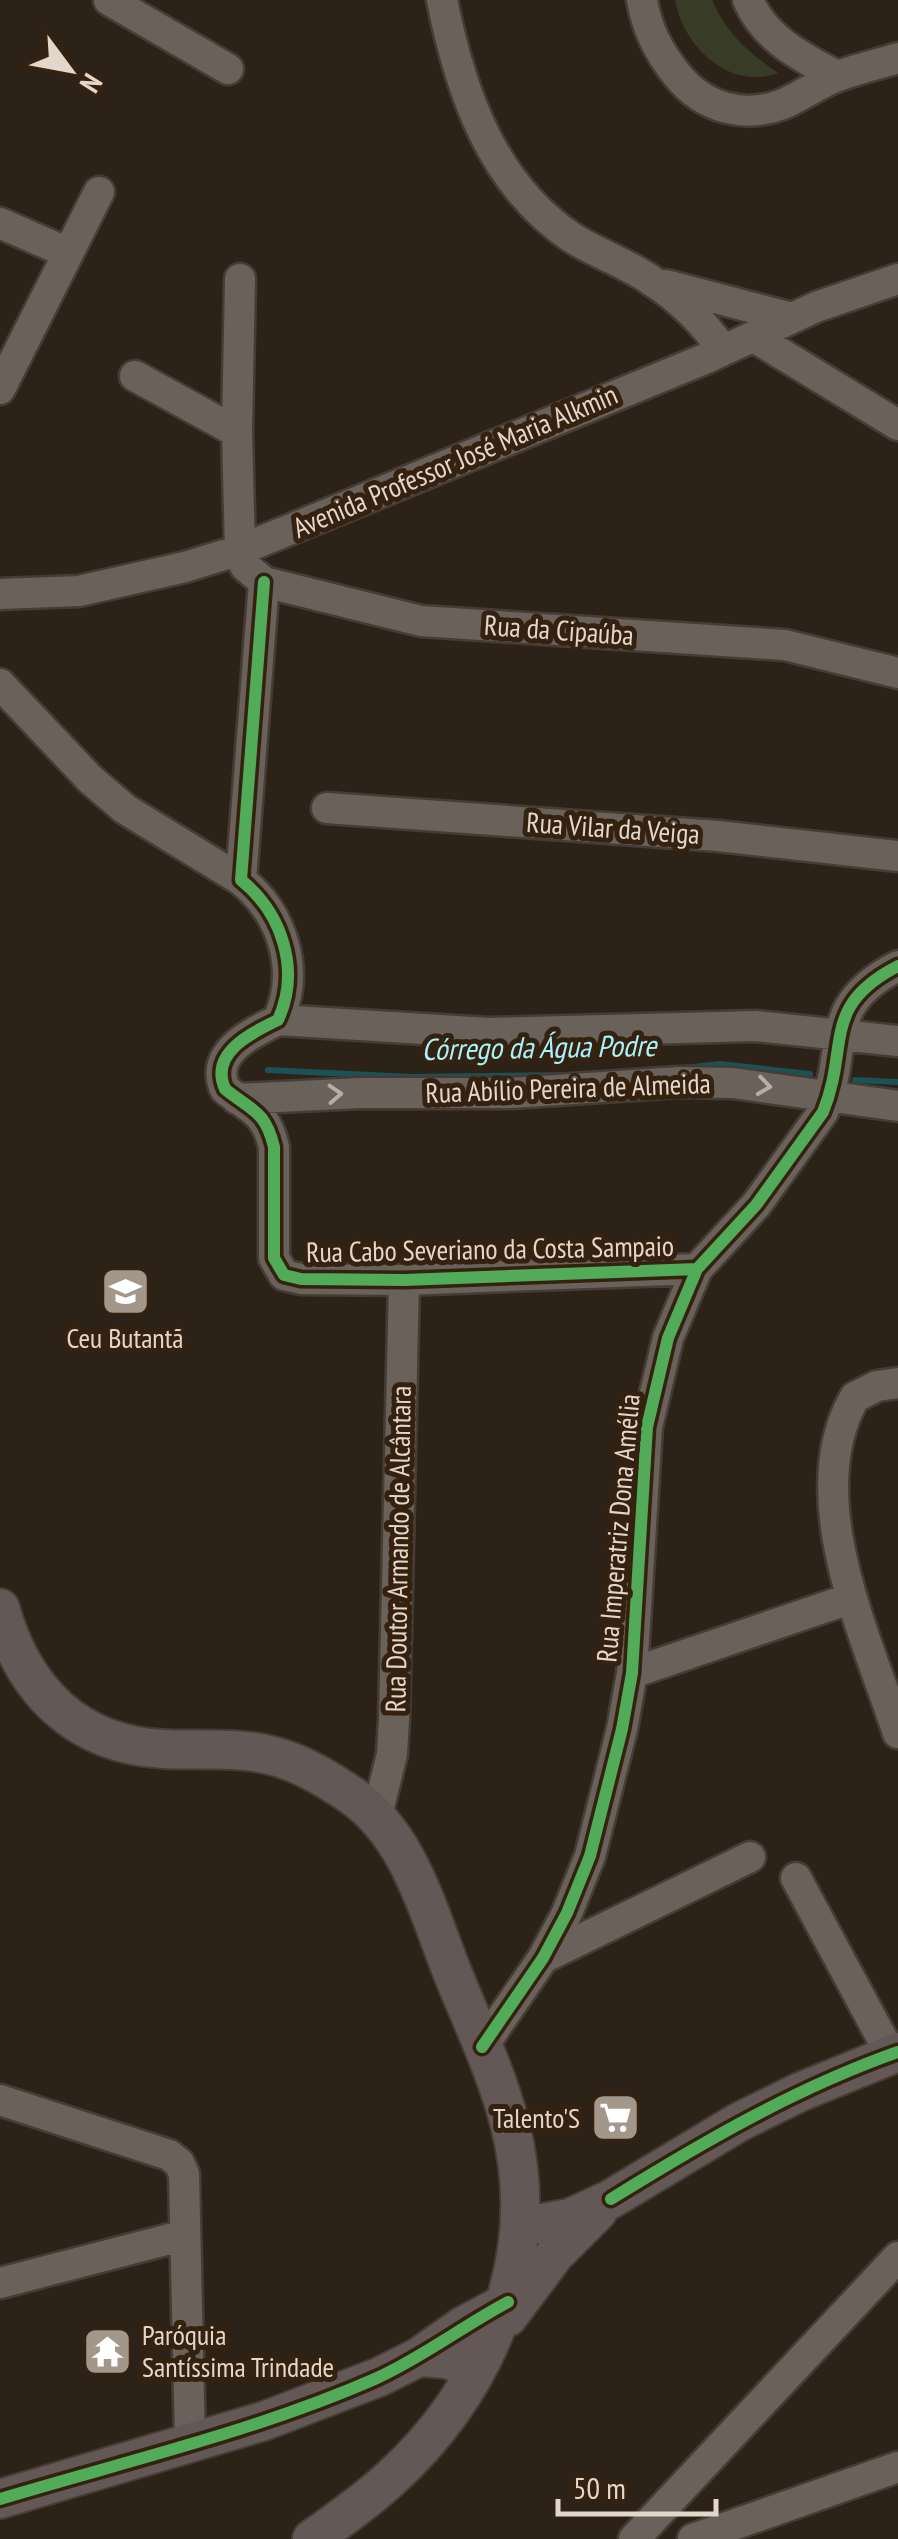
<svg xmlns="http://www.w3.org/2000/svg" width="898" height="2539" font-family="'PT Sans Narrow',sans-serif">
<rect width="100%" height="100%" fill="#2c2218"/>
<path fill="#383b26" d="M 675,0 L 712,0 C 727,34 748,52 778,73 C 730,91 683,47 675,0 Z"/>
<g fill="none" stroke-linecap="round" stroke-linejoin="round">
<path stroke="#1a5257" stroke-width="6" d="M 684,1068 L 720,1064 L 810,1074
M 268,1070 L 411,1077 L 566,1075
M 855,1080 L 898,1082"/>
<defs>
<path id="minor" d="M 109,0 L 228,69
M 442,0 C 460,90 491,183 571,237 C 597,254 627,263 652,281 C 680,299 704,323 723,350
M 642,0 C 647,30 659,53 678,76 C 704,108 744,119 783,104 C 802,96 819,83 838,76 C 857,69 878,64 898,58
M 748,0 C 765,39 801,57 837,76
M 0,223 L 68,253
M 240,279 L 237,432 L 240,550 L 245,566 L 264,582 L 421,621 L 785,645 L 898,673
M 666,285 L 792,318
M 754,337 L 898,425
M 135,376 L 237,432
M 0,389 L 99,192
M 264,582 L 241,880 C 282,913 301,970 278,1020 C 251,1033 209,1053 225,1089 C 252,1111 265,1110 274,1147 L 274,1258 L 284,1275 L 301,1279 L 404,1280 L 697,1269
M 0,594 L 79,591 L 185,567 L 240,550 L 707,358 L 816,307 L 898,279
M 0,684 L 90,779 L 125,809 L 241,880
M 327,808 L 718,836 L 898,856
M 278,1020 L 489,1033 L 756,1026 L 898,1041
M 237,1099 L 361,1093 L 511,1093 L 679,1082 L 733,1083 L 898,1106
M 898,1383 L 877,1386 L 855,1397 C 798,1494 866,1636 898,1733
M 632,1673 L 852,1598
M 377,1815 L 392,1754 L 394,1719 L 404,1280
M 796,1878 L 891,2055
M 543,1958 L 750,1857
M 482,2047 L 543,1958 L 567,1913 L 590,1856 L 622,1729 L 632,1673 L 647,1427 L 668,1338 L 697,1269 L 756,1205 L 823,1112 C 850,1046 820,1006 898,966
M 0,2100 L 169,2155 L 179,2163 L 184,2174 L 190,2442
M 0,2283 L 185,2235
M 634,2539 L 898,2257
M 693,2539 L 898,2467"/>
<path id="major" d="M 0,1608 C 23,1690 76,1745 164,1749 C 202,1751 241,1746 277,1757 C 303,1764 329,1780 351,1795 C 408,1834 427,1908 451,1969 C 471,2020 497,2072 510,2125 C 544,2257 489,2389 390,2479 C 366,2501 339,2520 312,2539
M 521,2227 L 570,2218 L 611,2199 L 739,2122 L 800,2092 L 898,2052
M 508,2317 L 555,2254 L 598,2211
M 419,2357 L 463,2326 L 508,2302
M 0,2499 L 264,2421 L 379,2377 L 419,2357 L 447,2359 L 475,2370"/>
</defs>
<use href="#minor" stroke="#453c35" stroke-width="35"/>
<use href="#major" stroke="#453c35" stroke-width="42"/>
<use href="#minor" stroke="#69615a" stroke-width="30"/>
<use href="#major" stroke="#635855" stroke-width="38"/>
<defs>
<path id="cycleway" d="M 264,582 L 241,880 C 282,913 301,970 278,1020 C 251,1033 209,1053 225,1089 C 252,1111 265,1110 274,1147 L 274,1258 L 284,1275 L 301,1279 L 404,1280 L 697,1269
M 482,2047 L 543,1958 L 567,1913 L 590,1856 L 622,1729 L 632,1673 L 647,1427 L 668,1338 L 697,1269 L 756,1205 L 823,1112 C 850,1046 820,1006 898,966
M 611,2199 C 703,2142 796,2088 898,2052
M 0,2499 C 126,2461 257,2431 377,2378 C 423,2357 463,2326 508,2302"/>
</defs>
<use href="#cycleway" stroke="#342110" stroke-width="19"/>
<use href="#cycleway" stroke="#51ab58" stroke-width="12"/>
</g>
<defs><path id="oneway-chevron" d="M-2-3.5L2.5 0L-2 3.5" fill="none" stroke-width="1.6" stroke-linecap="round" stroke-linejoin="round" transform="scale(2.5)"/></defs>
<g stroke="#b8ada3">
<use href="#oneway-chevron" transform="translate(764 1086) rotate(8)"/>
<use href="#oneway-chevron" transform="translate(335 1094) rotate(-3)"/>
</g>
<defs>
<symbol id="school-square" viewBox="-11 -11 22 22"><rect x="-9" y="-9" width="18" height="18" rx="4" fill="#a3978c" stroke="#342110"/><path d="M0-5L7-2L0 1L-7-2ZM-4 1L0 2.5L4 1V4Q0 6-4 4Z" fill="#fff"/></symbol>
<symbol id="supermarket-square" viewBox="-11 -11 22 22"><rect x="-9" y="-9" width="18" height="18" rx="4" fill="#a3978c" stroke="#342110"/><path d="M-6-5.5h2.5l.6 2H6L4.5 2H-2.5L-4.4-4H-6ZM-1.5 3.2a1.3 1.3 0 1 0 .1 0ZM3 3.2a1.3 1.3 0 1 0 .1 0Z" fill="#fff"/></symbol>
<symbol id="temple-square" viewBox="-11 -11 22 22"><rect x="-9" y="-9" width="18" height="18" rx="4" fill="#a3978c" stroke="#342110"/><path d="M0-6L5-2H3V0L6.5 2.5H4V6H1.5V3h-3V6H-4V2.5H-6.5L-3 0V-2H-5Z" fill="#fff"/></symbol>
</defs>
<g fill-rule="evenodd">
<use href="#school-square" x="98" y="1264" width="55" height="55"/>
<use href="#supermarket-square" x="588" y="2090" width="55" height="55"/>
<use href="#temple-square" x="80" y="2324" width="55" height="55"/>
</g>
<g text-anchor="middle" stroke-width="10" stroke-linejoin="round" paint-order="stroke">
<g font-size="28" fill="#e3d6cb" stroke="#342110">
<text transform="translate(455 461) rotate(-23)" y="10">Avenida Professor José Maria Alkmin</text>
<text transform="translate(559 630) rotate(4)" y="10">Rua da Cipaúba</text>
<text transform="translate(613 828) rotate(4)" y="10">Rua Vilar da Veiga</text>
<text transform="translate(568 1088) rotate(-2)" y="10">Rua Abílio Pereira de Almeida</text>
<text transform="translate(490 1249) rotate(-1)" y="10">Rua Cabo Severiano da Costa Sampaio</text>
<text transform="translate(618 1528) rotate(-85)" y="10">Rua Imperatriz Dona Amélia</text>
<text transform="translate(398 1549) rotate(-89)" y="10">Rua Doutor Armando de Alcântara</text>
</g>
<g font-size="28" fill="#e3d6cb" stroke="#342110">
<text x="125" y="1348">Ceu Butantã</text>
<text x="580" y="2128" text-anchor="end">Talento'S</text>
<text x="142" y="2345" text-anchor="start">Paróquia<tspan x="142" dy="32">Santíssima Trindade</tspan></text>
</g>
<g font-size="30" font-style="italic" fill="#a8f2fb" stroke="#342110">
<text transform="translate(539 1048) rotate(-1)" y="10">Córrego da Água Podre</text>
</g>
</g>
<g transform="translate(70 70) rotate(122)" stroke="#342110" stroke-width="8" paint-order="stroke">
<path d="M0-8L18 38L0 25L-18 38Z" fill="#e3d6cb"/>
<text y="-15" font-size="28" font-weight="bold" text-anchor="middle" fill="#e3d6cb">N</text>
</g>
<path d="M558 2499v15h158v-15" fill="none" stroke="#e3d6cb" stroke-width="5"/>
<text x="573" y="2499" font-size="30" fill="#e3d6cb" stroke="#342110" stroke-width="8" paint-order="stroke">50 m</text>
</svg>
